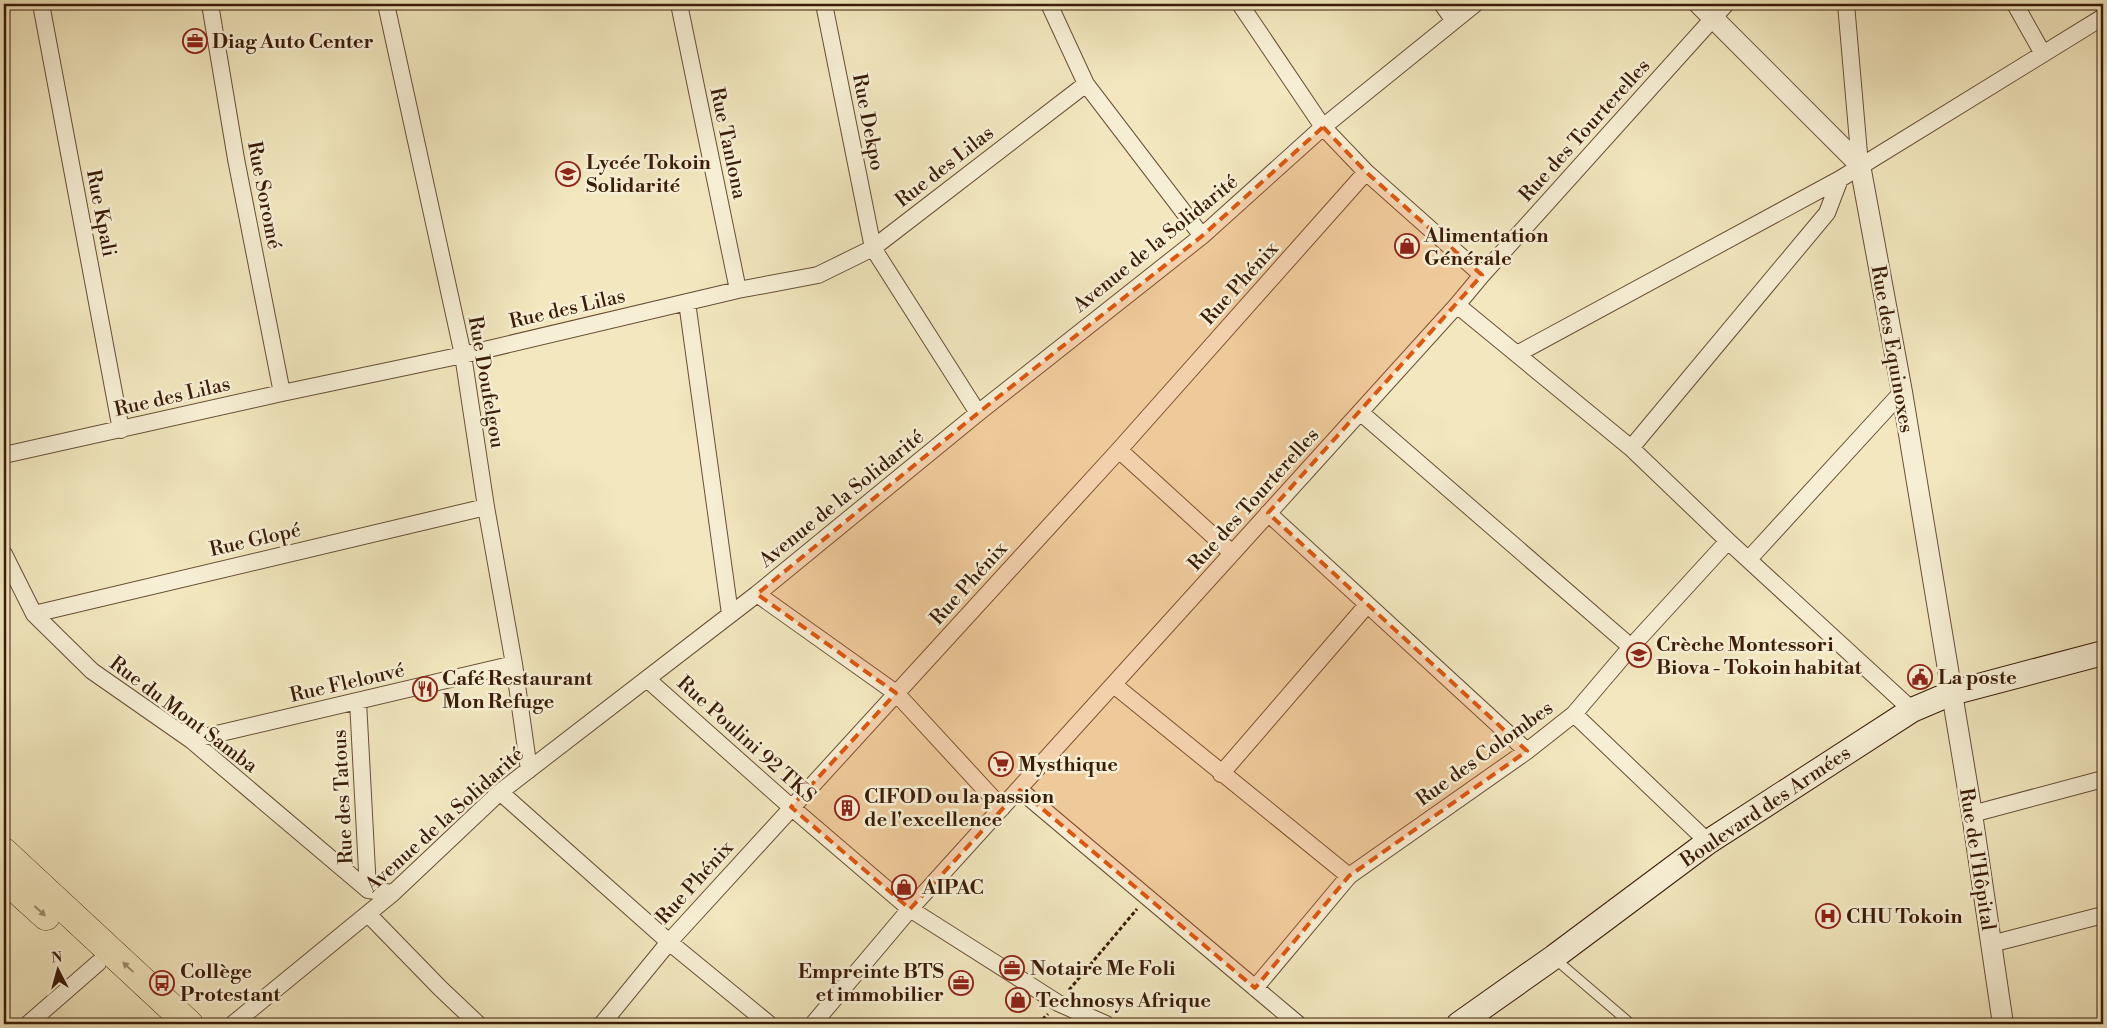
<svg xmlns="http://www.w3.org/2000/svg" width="2107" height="1028" font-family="'Libre Bodoni',serif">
<rect width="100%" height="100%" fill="#f2e7be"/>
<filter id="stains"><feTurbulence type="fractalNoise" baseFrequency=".004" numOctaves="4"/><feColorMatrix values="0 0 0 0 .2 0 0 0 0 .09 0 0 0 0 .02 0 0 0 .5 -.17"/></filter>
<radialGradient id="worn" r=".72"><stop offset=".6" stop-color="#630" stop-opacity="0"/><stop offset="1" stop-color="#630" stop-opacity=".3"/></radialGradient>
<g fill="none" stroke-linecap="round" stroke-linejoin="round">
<defs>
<path id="service" d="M 1554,958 L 1631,1024"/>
<path id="minor" d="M 41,4 L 121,430
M 210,4 L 236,159 L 282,393
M 386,4 L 463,355 L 486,507 L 514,664 L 529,770
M 679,4 L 738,290
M 824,4 L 873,248 L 978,413
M 1049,4 L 1086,84 L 1202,236
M 1240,4 L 1323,127 L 1366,172 L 1482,275
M 1442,4 L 1454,21
M 1846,4 L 1860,165
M 2015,4 L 2043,54
M 687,302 L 730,614
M 1457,305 L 1631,448 L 1728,541 L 1912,710
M 1517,354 L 1840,179 L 2103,17
M 1360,412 L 1631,647
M 1631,448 L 1827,213 L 1840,179
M 1119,450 L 1232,553
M 4,455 L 282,393 L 463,355 L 738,290 L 818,275 L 873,248 L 1086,84
M 1268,513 L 1527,751
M 4,554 L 34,614 L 92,671 L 191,740 L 368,890 L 393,893
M 1749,559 L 1902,392
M 757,594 L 896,693 L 1002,808
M 34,614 L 486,507
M 647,679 L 791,807 L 910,909 L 1058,1003 L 1106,1024
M 1114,685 L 1349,876
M 358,701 L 368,890
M 1574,714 L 1708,842
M 191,740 L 514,664
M 1221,774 L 1367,605
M 1020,790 L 1298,1024
M 500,792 L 669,942 L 769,1024
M 1972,814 L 2103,779
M 368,914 L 440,988 L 478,1024
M 1991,944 L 2103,915
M 1255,988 L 1349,876 L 1527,751 L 1574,714 L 1631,647 L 1728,541
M 28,1024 L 98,963
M 233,1024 L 393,893 L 500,792 L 757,594 L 978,413 L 1202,236 L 1323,127 L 1475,4
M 602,1024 L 669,942 L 1119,450 L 1366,172
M 813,1024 L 910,909 L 1457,305 L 1482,275 L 1726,4"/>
<path id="tertiary" d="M 1699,4 L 1860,165 L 1902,392 L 1972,814 L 2003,1024"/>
<path id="secondary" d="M 1459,1024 L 1554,957 L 1708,842 L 1912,710 L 1952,693 L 2103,653"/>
<path id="trunk" d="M 4,852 L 189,1024
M 4,878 L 46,916"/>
</defs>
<use href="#service" stroke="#684f36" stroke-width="11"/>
<use href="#minor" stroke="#684f36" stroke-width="18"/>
<use href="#tertiary" stroke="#684f36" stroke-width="22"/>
<use href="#secondary" stroke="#3a1c09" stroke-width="26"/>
<use href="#trunk" stroke="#3a1c09" stroke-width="29"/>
<path stroke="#3a1c09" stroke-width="3" stroke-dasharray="4 2.5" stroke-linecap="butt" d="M 1069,990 L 1137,909
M 1038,1024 L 1048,1014"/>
<use href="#service" stroke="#f7efd5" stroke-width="9"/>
<use href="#minor" stroke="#f7efd5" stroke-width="16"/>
<use href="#tertiary" stroke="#f7efd5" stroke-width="20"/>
<use href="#secondary" stroke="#f7efd5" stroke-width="24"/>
<use href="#trunk" stroke="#f2e7be" stroke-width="28"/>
</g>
<defs><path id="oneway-solid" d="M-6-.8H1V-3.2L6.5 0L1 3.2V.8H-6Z" transform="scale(1.25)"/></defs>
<g fill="#9f8c6d">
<use href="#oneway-solid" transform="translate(40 911) rotate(42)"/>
<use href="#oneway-solid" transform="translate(128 967) rotate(-137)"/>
</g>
<path fill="#df560c" fill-opacity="0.2" stroke="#df560c" stroke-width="4" stroke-dasharray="10 6" stroke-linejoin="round" d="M 1323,127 L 1366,172 L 1482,275 L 1268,513 L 1527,751 L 1349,876 L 1255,988 L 1020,790 L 910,909 L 791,807 L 896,693 L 757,594 L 978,413 L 1202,236 Z"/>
<defs>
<symbol id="office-ring" viewBox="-11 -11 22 22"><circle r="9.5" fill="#f7efd5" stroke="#8f2418" stroke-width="1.5"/><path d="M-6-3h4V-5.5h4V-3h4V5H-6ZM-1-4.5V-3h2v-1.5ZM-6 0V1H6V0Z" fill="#8f2418"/></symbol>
<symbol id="school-ring" viewBox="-11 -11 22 22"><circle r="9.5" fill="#f7efd5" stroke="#8f2418" stroke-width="1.5"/><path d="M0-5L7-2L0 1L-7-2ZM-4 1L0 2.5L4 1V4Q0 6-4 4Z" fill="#8f2418"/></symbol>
<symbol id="shop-ring" viewBox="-11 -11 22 22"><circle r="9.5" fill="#f7efd5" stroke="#8f2418" stroke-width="1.5"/><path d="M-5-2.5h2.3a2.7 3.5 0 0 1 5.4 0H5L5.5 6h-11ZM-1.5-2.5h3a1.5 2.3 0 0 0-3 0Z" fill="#8f2418"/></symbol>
<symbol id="civic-ring" viewBox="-11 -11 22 22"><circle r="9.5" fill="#f7efd5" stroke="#8f2418" stroke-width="1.5"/><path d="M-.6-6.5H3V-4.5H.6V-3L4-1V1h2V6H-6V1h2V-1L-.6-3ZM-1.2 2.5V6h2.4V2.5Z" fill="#8f2418"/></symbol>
<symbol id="restaurant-ring" viewBox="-11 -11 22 22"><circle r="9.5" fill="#f7efd5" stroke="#8f2418" stroke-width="1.5"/><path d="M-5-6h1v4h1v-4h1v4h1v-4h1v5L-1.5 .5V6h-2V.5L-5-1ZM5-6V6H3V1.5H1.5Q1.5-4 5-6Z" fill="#8f2418"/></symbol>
<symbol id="supermarket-ring" viewBox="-11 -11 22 22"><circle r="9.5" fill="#f7efd5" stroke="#8f2418" stroke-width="1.5"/><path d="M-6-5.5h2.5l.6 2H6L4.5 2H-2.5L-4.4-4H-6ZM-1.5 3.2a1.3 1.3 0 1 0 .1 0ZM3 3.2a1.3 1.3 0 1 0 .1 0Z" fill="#8f2418"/></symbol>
<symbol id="building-ring" viewBox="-11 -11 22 22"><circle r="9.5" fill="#f7efd5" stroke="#8f2418" stroke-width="1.5"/><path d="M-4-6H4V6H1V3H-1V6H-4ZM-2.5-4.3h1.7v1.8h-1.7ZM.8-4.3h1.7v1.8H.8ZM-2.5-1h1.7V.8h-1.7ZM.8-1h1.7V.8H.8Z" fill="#8f2418"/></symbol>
<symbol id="hospital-ring" viewBox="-11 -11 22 22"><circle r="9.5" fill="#f7efd5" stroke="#8f2418" stroke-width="1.5"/><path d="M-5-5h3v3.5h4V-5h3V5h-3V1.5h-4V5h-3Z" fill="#8f2418"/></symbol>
<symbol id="bus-ring" viewBox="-11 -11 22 22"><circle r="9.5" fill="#f7efd5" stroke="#8f2418" stroke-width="1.5"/><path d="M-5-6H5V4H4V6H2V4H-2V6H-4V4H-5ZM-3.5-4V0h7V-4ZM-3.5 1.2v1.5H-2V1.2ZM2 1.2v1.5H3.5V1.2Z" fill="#8f2418"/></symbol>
</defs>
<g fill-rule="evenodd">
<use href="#office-ring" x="181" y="27" width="28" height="28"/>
<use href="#school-ring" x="554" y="160" width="28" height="28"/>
<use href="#shop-ring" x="1393" y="232" width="28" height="28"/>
<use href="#school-ring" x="1625" y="641" width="28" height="28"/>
<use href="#civic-ring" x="1906" y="663" width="28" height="28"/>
<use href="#restaurant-ring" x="411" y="675" width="28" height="28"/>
<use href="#supermarket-ring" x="987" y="750" width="28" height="28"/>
<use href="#building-ring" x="833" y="794" width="28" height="28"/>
<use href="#shop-ring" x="890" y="873" width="28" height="28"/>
<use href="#hospital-ring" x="1814" y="902" width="28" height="28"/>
<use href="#office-ring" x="998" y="954" width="28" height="28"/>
<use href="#bus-ring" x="148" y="969" width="28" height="28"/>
<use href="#office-ring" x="947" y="969" width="28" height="28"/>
<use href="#shop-ring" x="1004" y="986" width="28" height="28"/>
</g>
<g text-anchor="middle" stroke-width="5" stroke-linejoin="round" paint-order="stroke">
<g font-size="20" font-weight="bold" fill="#3a1c09" stroke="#f7efd5" text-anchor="start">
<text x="212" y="48">Diag Auto Center</text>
<text x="586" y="169">Lycée Tokoin<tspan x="586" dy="23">Solidarité</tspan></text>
<text x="1424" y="242">Alimentation<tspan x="1424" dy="23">Générale</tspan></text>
<text x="1656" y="651">Crèche Montessori<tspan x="1656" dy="23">Biova - Tokoin habitat</tspan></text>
<text x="1938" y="684">La poste</text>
<text x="442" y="685">Café Restaurant<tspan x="442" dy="23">Mon Refuge</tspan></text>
<text x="1018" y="771">Mysthique</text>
<text x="864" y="803">CIFOD ou la passion<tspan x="864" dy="23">de l'excellence</tspan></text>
<text x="922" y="894">AIPAC</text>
<text x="1846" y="923">CHU Tokoin</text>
<text x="1030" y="975">Notaire Me Foli</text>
<text x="180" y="978">Collège<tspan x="180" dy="23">Protestant</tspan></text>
<text x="944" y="978" text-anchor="end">Empreinte BTS<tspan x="944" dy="23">et immobilier</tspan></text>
<text x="1036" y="1007">Technosys Afrique</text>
</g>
<g font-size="20" fill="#3a1c09" stroke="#f7efd5">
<text transform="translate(869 122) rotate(79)" y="7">Rue Dekpo</text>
<text transform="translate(1584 130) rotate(-48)" y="7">Rue des Tourterelles</text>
<text transform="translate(729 143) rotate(78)" y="7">Rue Tanlona</text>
<text transform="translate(944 166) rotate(-38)" y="7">Rue des Lilas</text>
<text transform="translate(265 195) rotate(79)" y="7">Rue Soromé</text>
<text transform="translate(102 213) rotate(79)" y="7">Rue Kpali</text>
<text transform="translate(1155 243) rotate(-39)" y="7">Avenue de la Solidarité</text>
<text transform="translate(1239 283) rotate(-48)" y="7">Rue Phénix</text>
<text transform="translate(567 308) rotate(-13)" y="7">Rue des Lilas</text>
<text transform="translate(1893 349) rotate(80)" y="7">Rue des Equinoxes</text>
<text transform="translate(487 382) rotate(80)" y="7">Rue Doufelgou</text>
<text transform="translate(172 396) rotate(-13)" y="7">Rue des Lilas</text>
<text transform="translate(841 498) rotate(-39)" y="7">Avenue de la Solidarité</text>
<text transform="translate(1253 499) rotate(-48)" y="7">Rue des Tourterelles</text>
<text transform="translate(255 539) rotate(-13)" y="7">Rue Glopé</text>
<text transform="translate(968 583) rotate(-48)" y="7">Rue Phénix</text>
<text transform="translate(347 682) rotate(-13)" y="7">Rue Flelouvé</text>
<text transform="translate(184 714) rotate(37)" y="7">Rue du Mont Samba</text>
<text transform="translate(747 739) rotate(42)" y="7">Rue Poulini 92 TKS</text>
<text transform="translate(1484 753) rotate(-36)" y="7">Rue des Colombes</text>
<text transform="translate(342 797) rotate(-93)" y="7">Rue des Tatous</text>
<text transform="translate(1765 806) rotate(-34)" y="7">Boulevard des Armées</text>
<text transform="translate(444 819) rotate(-42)" y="7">Avenue de la Solidarité</text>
<text transform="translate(1978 859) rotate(81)" y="7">Rue de l'Hôpital</text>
<text transform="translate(694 882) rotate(-48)" y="7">Rue Phénix</text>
</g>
</g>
<rect width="2107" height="1028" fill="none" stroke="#f2e7be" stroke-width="20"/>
<rect x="5" y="5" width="2097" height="1018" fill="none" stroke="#3a1c09" stroke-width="2.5"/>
<rect x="10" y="10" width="2087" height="1008" fill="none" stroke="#3a1c09"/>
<g transform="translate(58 970) rotate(354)" stroke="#f7efd5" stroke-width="4" paint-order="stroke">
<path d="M0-4L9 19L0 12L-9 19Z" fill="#3a1c09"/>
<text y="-8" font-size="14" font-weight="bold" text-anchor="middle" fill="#3a1c09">N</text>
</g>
<rect width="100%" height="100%" filter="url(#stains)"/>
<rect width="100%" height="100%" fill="url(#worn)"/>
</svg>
